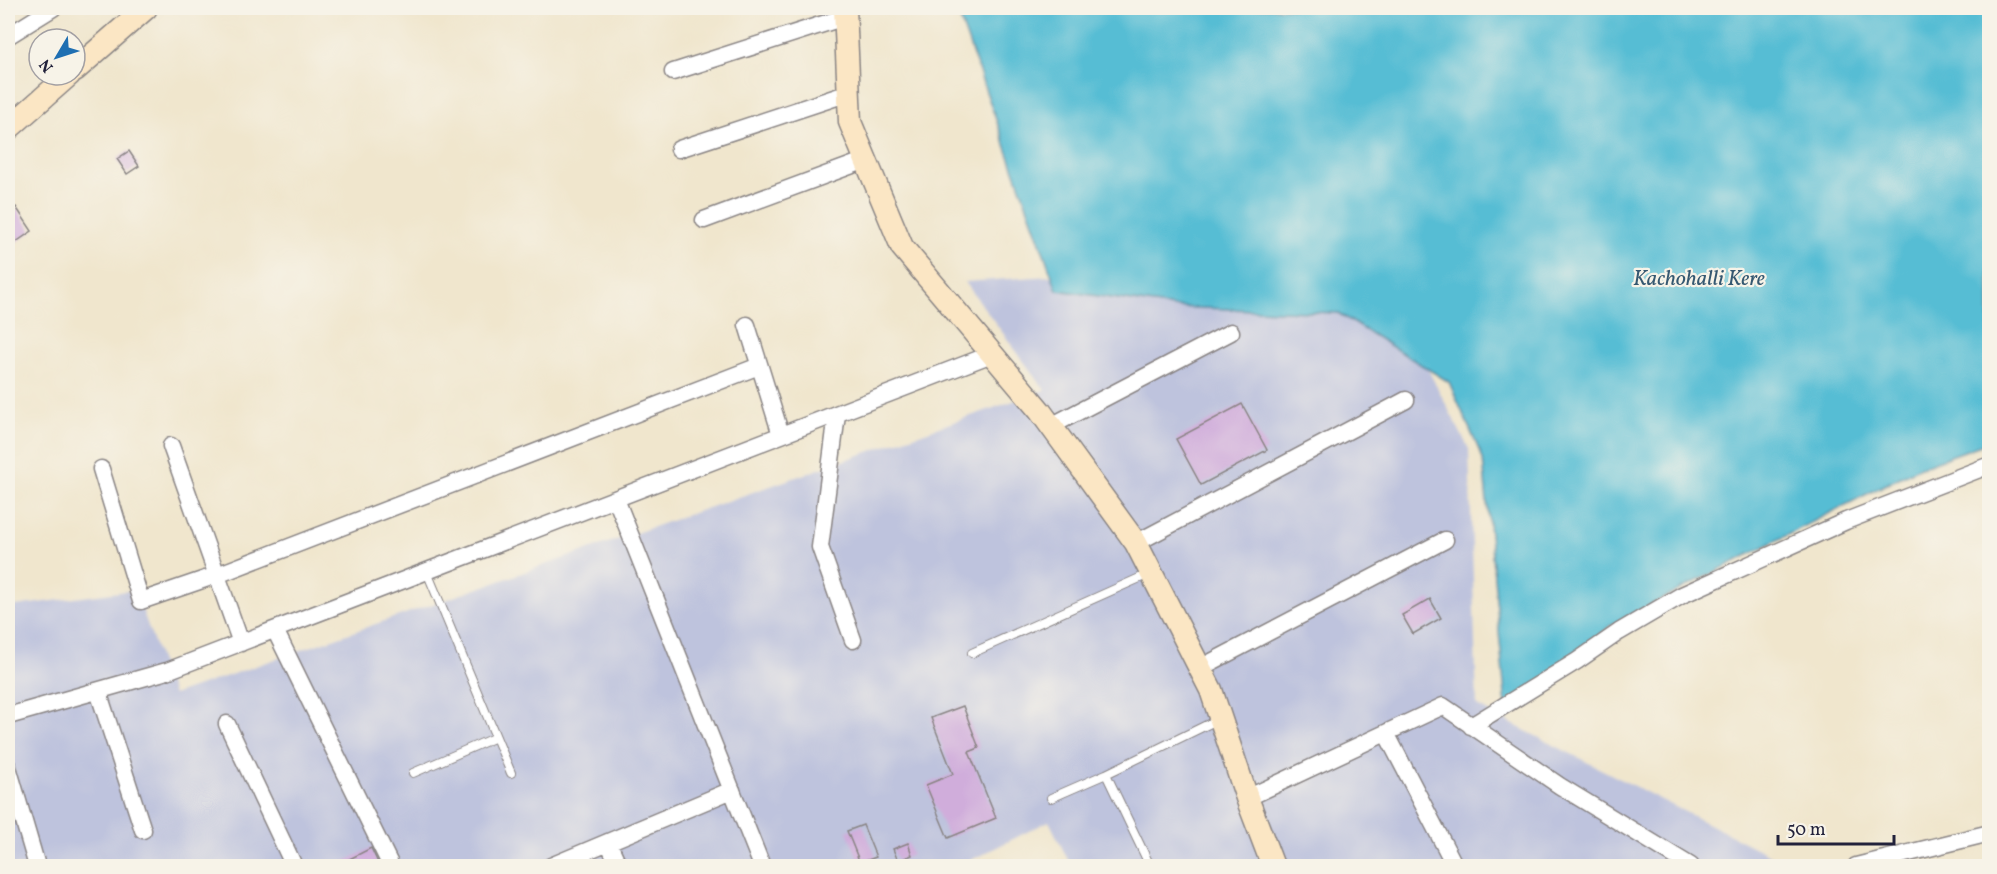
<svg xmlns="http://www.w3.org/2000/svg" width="1997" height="874" font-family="Vollkorn,serif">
<rect width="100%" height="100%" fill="#f7f3e8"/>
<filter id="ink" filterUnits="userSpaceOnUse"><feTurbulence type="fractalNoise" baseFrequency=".0167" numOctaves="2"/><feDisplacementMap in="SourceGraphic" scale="12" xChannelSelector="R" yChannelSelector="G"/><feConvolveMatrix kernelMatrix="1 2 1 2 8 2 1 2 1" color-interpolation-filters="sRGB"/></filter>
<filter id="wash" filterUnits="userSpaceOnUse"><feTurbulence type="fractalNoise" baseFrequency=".008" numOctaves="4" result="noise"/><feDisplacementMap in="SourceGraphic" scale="24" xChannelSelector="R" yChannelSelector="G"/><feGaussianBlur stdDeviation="1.35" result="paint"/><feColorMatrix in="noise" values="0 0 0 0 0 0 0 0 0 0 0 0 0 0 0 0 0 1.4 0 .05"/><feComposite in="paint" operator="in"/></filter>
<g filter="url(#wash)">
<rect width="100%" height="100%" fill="#f0e6cd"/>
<path fill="#bec3dd" d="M 1050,276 L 1315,293 L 1421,356 L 1469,449 L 1477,706 L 1791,866 L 1071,866 L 1049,821 L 959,866 L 8,866 L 8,607 L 135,590 L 173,695 L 1045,390 L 965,282 Z"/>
<path fill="#57bdd4" stroke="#3c7088" stroke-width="1.5" d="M 981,8 L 1989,8 L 1989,442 L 1918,468 L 1611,625 L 1507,717 L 1483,459 L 1449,382 L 1338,313 L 1174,307 L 1057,290 L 959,16 Z"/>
<g id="blocks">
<path fill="#d0addb" d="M 129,151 L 139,166 L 127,174 L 117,159 Z
M 16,207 L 32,231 L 16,242 L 8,230 L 8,212 Z
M 1242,404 L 1267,450 L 1201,485 L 1176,439 Z
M 1430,599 L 1441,618 L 1413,634 L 1402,615 Z
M 963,706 L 979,748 L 969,752 L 996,818 L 948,838 L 926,785 L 953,774 L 931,718 Z
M 863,825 L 876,857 L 860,863 L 847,831 Z
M 908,843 L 912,855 L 898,861 L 893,849 Z
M 371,848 L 380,867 L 334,867 Z"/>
</g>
</g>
<g filter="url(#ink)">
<use href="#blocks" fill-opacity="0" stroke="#898484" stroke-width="1.5"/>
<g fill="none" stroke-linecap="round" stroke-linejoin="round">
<defs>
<path id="lane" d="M 427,572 L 511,773
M 972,653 L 1151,573
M 413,773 L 496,737
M 1106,774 L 1219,719
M 1051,798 L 1106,774 L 1150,866"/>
<path id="street" d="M 8,36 L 53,8
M 673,72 L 845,17
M 679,149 L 849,93
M 704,220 L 866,160
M 747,325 L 781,435
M 837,414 L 820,547 L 853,640
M 1051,426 L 1231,332
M 171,446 L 241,643
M 101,469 L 141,601 L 217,575 L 759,366
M 616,499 L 762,866
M 1136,543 L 1406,400
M 275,630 L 391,866
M 1200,668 L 1445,540
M 98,691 L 143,830
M 8,716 L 167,671 L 992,354
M 227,724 L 294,866
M 1471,726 L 1577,661 L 1619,632 L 1682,595 L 1846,521 L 1990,465
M 1386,733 L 1455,866
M 8,767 L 37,866
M 1247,798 L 1443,706 L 1560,786 L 1691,866
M 608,842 L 619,866
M 551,866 L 732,790
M 1856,866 L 1990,833"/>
<path id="secondary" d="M 845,8 L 850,122 L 902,247 L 1040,411 L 1136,543 L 1211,690 L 1247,798 L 1273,866
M 75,70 L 146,8
M 8,129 L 69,75"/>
</defs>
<use href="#lane" stroke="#898484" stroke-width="10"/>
<use href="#street" stroke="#898484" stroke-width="19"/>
<use href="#secondary" stroke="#898484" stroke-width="25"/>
<use href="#lane" stroke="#fff" stroke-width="8"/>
<use href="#street" stroke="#fff" stroke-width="16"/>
<use href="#secondary" stroke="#fbe6c4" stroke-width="22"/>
</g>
</g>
<g text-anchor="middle" stroke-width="4.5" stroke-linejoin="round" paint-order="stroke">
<g font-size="22" font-style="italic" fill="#355871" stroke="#f7f3e8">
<text x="1699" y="285">Kachohalli Kere</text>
</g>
</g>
<rect width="1997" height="874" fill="none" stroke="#f7f3e8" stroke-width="30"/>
<g transform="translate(57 57) rotate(231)"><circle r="28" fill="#f7f3e8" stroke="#a29fa3" stroke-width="1.5"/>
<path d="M0-4.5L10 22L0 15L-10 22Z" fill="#1f6fb2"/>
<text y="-9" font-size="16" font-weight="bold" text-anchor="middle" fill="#22223b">N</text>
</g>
<path d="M1778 835v9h116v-9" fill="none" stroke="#22223b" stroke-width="3"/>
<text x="1787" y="835" font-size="18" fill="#22223b" stroke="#f7f3e8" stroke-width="4.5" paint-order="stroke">50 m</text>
</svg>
